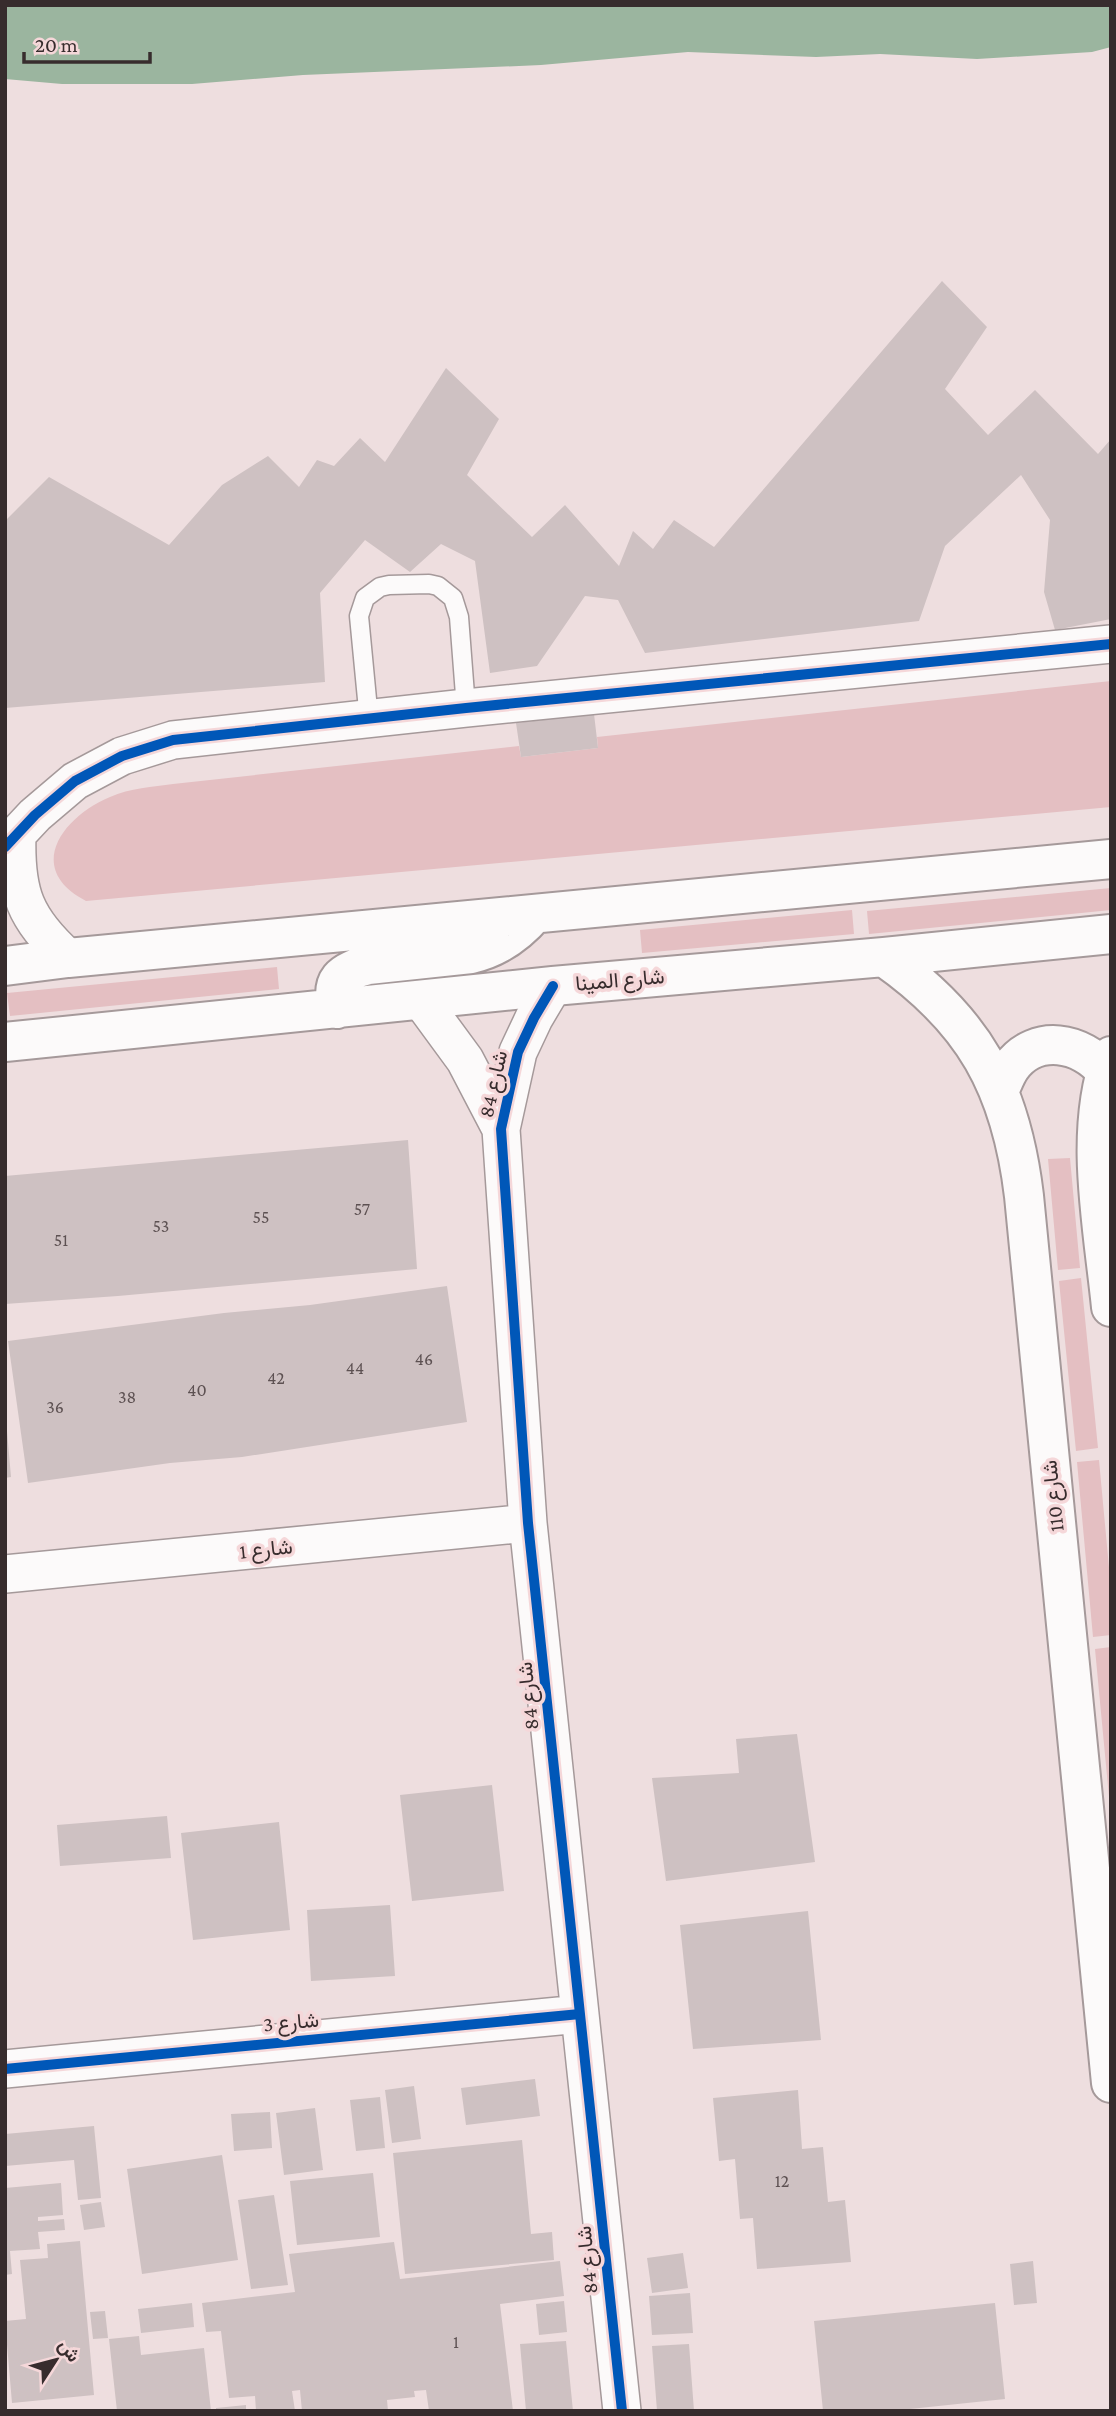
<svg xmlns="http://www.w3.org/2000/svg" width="1116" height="2416" font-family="'Crimson Pro',Vazirmatn,serif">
<rect width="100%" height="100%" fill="#eededf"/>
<path fill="#e4bfc2" d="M 1111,681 L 1111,807 L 86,901 C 24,869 62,817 110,797 C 130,788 153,787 173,784 L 519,746 L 521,757 L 598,748 L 597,737 Z
M 1111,888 L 1111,910 L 869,934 L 867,911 Z
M 852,910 L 854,934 L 642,953 L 640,930 Z
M 277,967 L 279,989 L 10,1016 L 7,993 Z
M 1070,1158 L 1080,1268 L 1058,1270 L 1048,1159 Z
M 1081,1278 L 1098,1448 L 1076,1451 L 1059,1281 Z
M 1099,1460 L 1111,1589 L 1111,1635 L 1093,1637 L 1077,1462 Z
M 1111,1647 L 1111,1818 L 1095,1649 Z"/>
<path fill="#9bb59f" d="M 5,5 L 1111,5 L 1111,47 L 1092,52 L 977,59 L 880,54 L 816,57 L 688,52 L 541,65 L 303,75 L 192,84 L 62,84 L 5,79 Z"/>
<path fill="#cec1c2" d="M 942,281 L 987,327 L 945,389 L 988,435 L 1035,390 L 1098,454 L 1111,439 L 1111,619 L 1055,630 L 1044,592 L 1050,520 L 1021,475 L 945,546 L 919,621 L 645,653 L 618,600 L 585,596 L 537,666 L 490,673 L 475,561 L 441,544 L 410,572 L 365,540 L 320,593 L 325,682 L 5,708 L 5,521 L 49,477 L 169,545 L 222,485 L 268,456 L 299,487 L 317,460 L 334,466 L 360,438 L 385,462 L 446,368 L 499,419 L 467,475 L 532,537 L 565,505 L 619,566 L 633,531 L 653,549 L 674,520 L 714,547 Z
M 594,714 L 598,748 L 521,757 L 516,723 Z
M 408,1140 L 417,1269 L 118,1296 L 5,1304 L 5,1176 Z
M 447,1286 L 467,1422 L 242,1457 L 170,1463 L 28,1483 L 8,1341 L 224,1313 L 310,1305 Z
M 5,1431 L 7,1431 L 11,1477 L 5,1478 Z
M 797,1734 L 815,1862 L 666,1881 L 652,1778 L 739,1773 L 736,1739 Z
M 492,1785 L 504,1891 L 412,1901 L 400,1795 Z
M 167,1816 L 171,1858 L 60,1866 L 57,1825 Z
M 279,1822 L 290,1930 L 193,1940 L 181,1833 Z
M 390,1905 L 395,1976 L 311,1981 L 307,1910 Z
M 808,1911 L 821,2040 L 693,2049 L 680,1925 Z
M 535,2079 L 540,2116 L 466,2125 L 461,2088 Z
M 414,2086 L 421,2139 L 392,2143 L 385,2090 Z
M 798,2090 L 802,2149 L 823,2147 L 828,2202 L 845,2200 L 851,2262 L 757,2269 L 753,2218 L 740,2219 L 735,2159 L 719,2161 L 713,2098 Z
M 380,2097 L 385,2148 L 356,2151 L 350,2100 Z
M 315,2108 L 323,2170 L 284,2175 L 276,2113 Z
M 270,2112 L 272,2148 L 234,2151 L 231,2114 Z
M 94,2126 L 101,2198 L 78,2200 L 74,2160 L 5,2166 L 5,2134 Z
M 522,2140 L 531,2234 L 552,2232 L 554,2260 L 405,2274 L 393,2153 Z
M 222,2155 L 238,2260 L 142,2274 L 127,2169 Z
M 373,2173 L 380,2237 L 297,2245 L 290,2181 Z
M 61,2183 L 63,2215 L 38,2217 L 38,2221 L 64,2219 L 65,2230 L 38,2232 L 40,2249 L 10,2251 L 12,2274 L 5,2275 L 5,2188 Z
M 274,2195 L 288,2285 L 251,2289 L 238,2200 Z
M 101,2202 L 105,2227 L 84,2230 L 80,2205 Z
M 80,2241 L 94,2395 L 12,2403 L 5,2321 L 26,2319 L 20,2260 L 48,2258 L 47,2244 Z
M 394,2242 L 400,2279 L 560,2261 L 564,2296 L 500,2304 L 513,2411 L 429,2411 L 426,2390 L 414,2391 L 415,2397 L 387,2400 L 388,2411 L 302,2411 L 300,2390 L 292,2391 L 295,2411 L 256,2411 L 255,2396 L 229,2398 L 221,2331 L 206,2332 L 202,2303 L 295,2292 L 289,2254 Z
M 683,2253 L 688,2288 L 652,2293 L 647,2258 Z
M 1033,2261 L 1037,2303 L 1014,2305 L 1010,2264 Z
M 690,2293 L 693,2333 L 652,2335 L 649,2296 Z
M 564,2301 L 567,2332 L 539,2335 L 536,2304 Z
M 192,2303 L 194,2327 L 141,2333 L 138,2309 Z
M 995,2303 L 1005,2399 L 891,2411 L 823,2411 L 814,2321 Z
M 105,2311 L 108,2338 L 93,2339 L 90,2312 Z
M 139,2336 L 141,2355 L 204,2348 L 211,2411 L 117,2411 L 109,2339 Z
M 566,2341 L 573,2411 L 526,2411 L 520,2344 Z
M 689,2344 L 694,2411 L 657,2411 L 652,2346 Z
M 246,2405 L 246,2411 L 216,2411 L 216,2408 Z"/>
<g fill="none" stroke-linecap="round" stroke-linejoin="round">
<defs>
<path id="service" d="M 369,720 L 359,616 L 365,598 L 380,587 L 389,585 L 429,584 L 438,586 L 453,598 L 459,617 L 466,708"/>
<path id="minor" d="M 17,834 C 15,893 25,919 68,958
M 5,847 L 35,815 L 75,781 L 122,756 L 173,740 L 466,708 L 1111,644
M 553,986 L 534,1018 L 518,1052 L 501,1129 L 528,1523 L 622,2411
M 421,1000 L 465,1060 L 501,1129
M 5,1574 L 528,1523
M 5,2069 L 580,2014"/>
<path id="secondary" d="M 884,957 C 974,1020 1011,1087 1024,1196 L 1111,2083
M 5,966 L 68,958 L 1111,859
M 337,1009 C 330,980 341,972 368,965 L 471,954 C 497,948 516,935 534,914
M 5,1042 L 553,986 L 884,957 L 1111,934
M 1111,1056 C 1083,1132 1103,1227 1111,1307
M 999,1091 C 1003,1083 1006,1074 1011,1067 C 1036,1033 1082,1042 1105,1071"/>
</defs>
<use href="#service" stroke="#a5999a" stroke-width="21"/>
<use href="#minor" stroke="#a5999a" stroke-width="40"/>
<use href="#secondary" stroke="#a5999a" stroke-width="42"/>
<use href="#service" stroke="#fcfafa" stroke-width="18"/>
<use href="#minor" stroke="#fcfafa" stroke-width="37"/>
<use href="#secondary" stroke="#fcfafa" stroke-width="38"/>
<defs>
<path id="cycleway" d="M 5,847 L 35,815 L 75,781 L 122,756 L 173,740 L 466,708 L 1111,644
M 553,986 L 534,1018 L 518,1052 L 501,1129 L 528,1523 L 622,2411
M 5,2069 L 580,2014"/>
</defs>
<use href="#cycleway" stroke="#f5d7d9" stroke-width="15"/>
<use href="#cycleway" stroke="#0057b8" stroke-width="10"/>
</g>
<g text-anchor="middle" stroke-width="7" stroke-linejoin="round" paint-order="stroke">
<g font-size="18" fill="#5d5152">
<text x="362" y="1215">57</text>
<text x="261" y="1223">55</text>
<text x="161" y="1232">53</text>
<text x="61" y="1246">51</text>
<text x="424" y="1365">46</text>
<text x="355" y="1374">44</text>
<text x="276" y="1384">42</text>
<text x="197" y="1396">40</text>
<text x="127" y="1403">38</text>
<text x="55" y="1413">36</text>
<text x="782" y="2187">12</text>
<text x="456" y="2348">1</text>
</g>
<g font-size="21" fill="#372c2d" stroke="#f5d7d9">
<text transform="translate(620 980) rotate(-5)" y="7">شارع المينا</text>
<text transform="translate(493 1084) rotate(-77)" y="7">شارع 84</text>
<text transform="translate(1053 1496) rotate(-96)" y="7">شارع 110</text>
<text transform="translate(266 1549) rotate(-6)" y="7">شارع 1</text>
<text transform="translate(528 1696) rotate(-96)" y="7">شارع 84</text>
<text transform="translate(291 2022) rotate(-5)" y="7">شارع 3</text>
<text transform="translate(587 2260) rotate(-96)" y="7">شارع 84</text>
</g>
</g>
<rect width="1116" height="2416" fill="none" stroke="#372c2d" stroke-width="14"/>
<g transform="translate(56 2360) rotate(54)" stroke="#f5d7d9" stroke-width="5" paint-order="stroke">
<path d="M0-5L12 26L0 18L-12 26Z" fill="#372c2d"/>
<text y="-10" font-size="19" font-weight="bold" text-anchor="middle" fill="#372c2d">ش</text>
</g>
<path d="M24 52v10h126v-10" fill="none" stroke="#372c2d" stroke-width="3.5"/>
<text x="35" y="52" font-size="21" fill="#372c2d" stroke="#f5d7d9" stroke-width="5" paint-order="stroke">20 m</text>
</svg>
